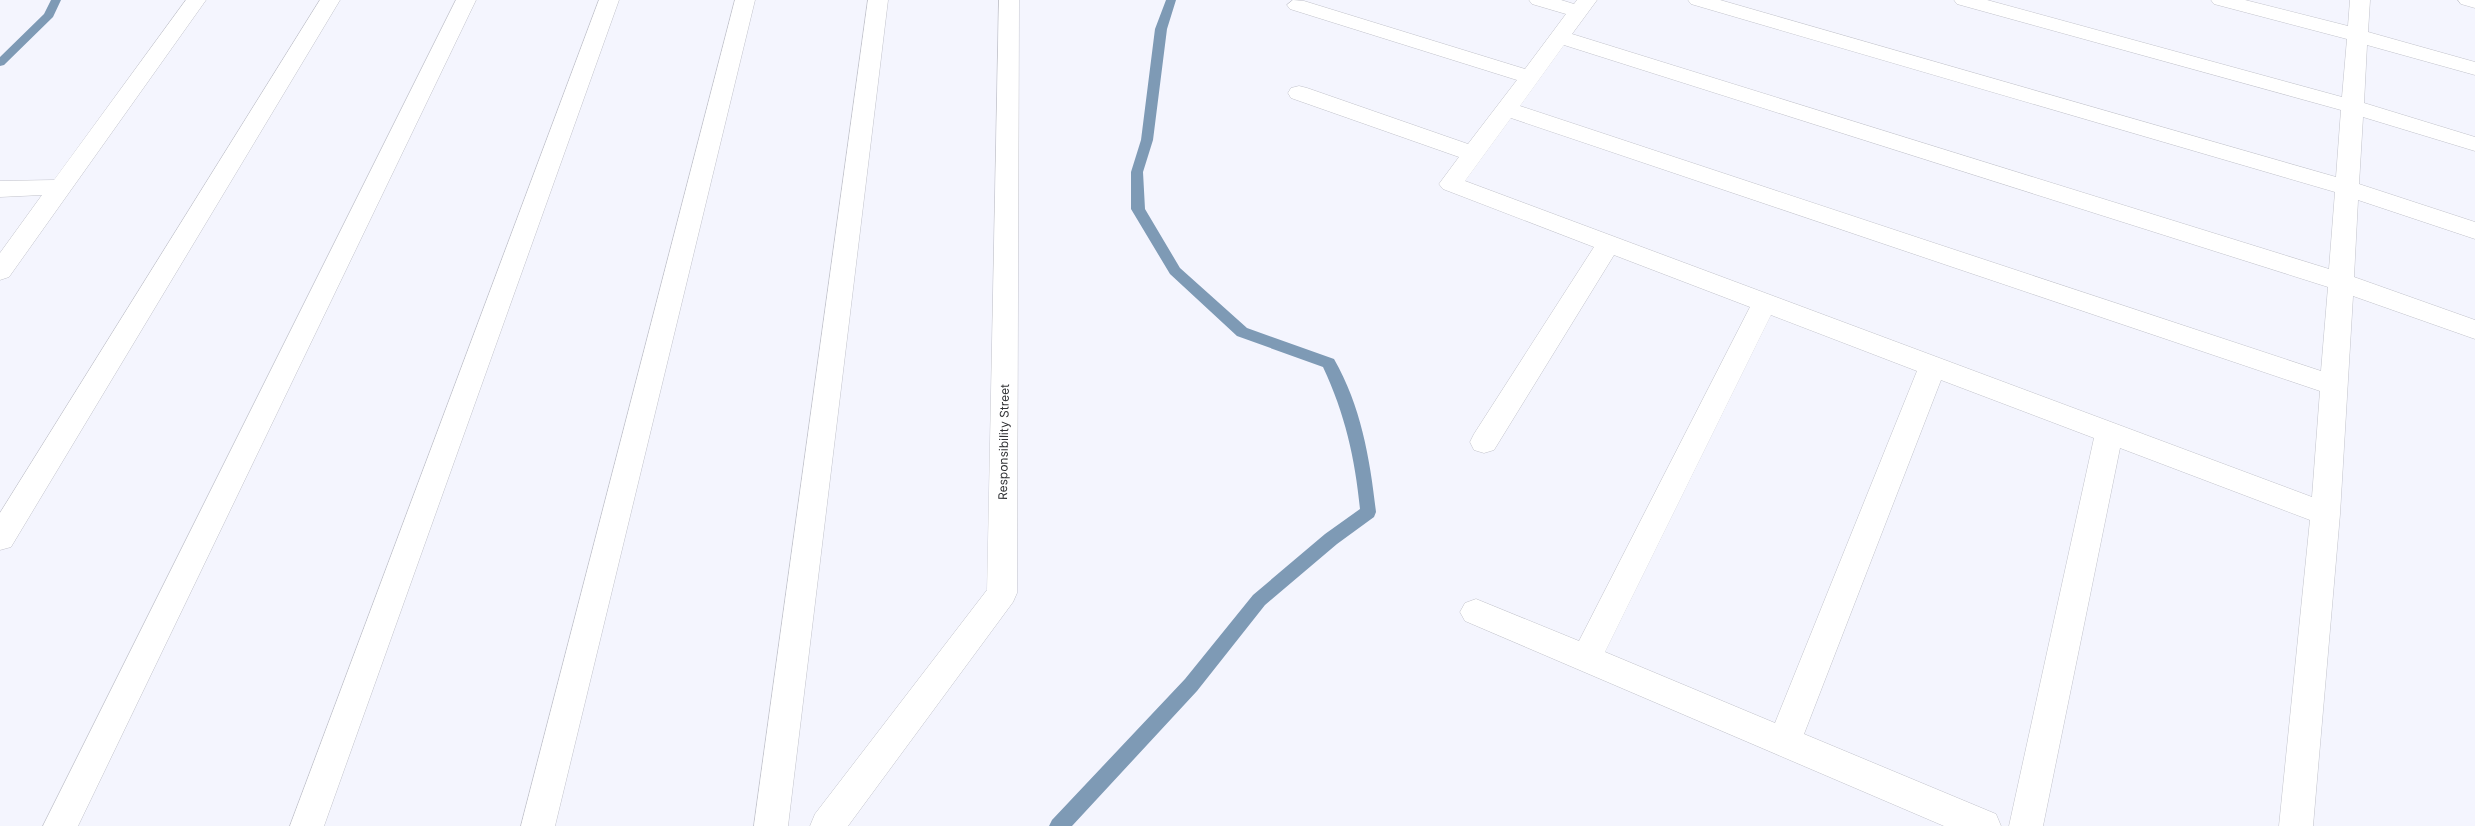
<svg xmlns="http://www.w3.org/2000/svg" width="2475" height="826" font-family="Inter,sans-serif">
<rect width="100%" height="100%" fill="#f4f5fe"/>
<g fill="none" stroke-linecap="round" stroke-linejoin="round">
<path fill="#7e9ab5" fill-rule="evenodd" d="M 51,0 L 61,0 L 53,17 L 4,65 L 0,66 L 0,57 L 44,14 Z
M 1166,0 L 1176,0 L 1167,29 L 1153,140 L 1143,172 L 1145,209 L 1180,268 L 1247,328 L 1334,359 C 1361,406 1370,459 1376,512 L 1374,517 L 1337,544 L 1265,605 L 1197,691 L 1072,826 L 1049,826 L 1052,820 L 1185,679 L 1253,595 L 1325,534 L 1360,509 C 1355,458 1345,414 1323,367 L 1237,336 L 1170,274 L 1131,209 L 1131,172 L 1141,140 L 1155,29 Z"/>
<defs>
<path id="street" d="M 186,0 L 206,0 L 9,277 L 0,280 L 0,253 L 42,195 L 0,197 L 0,181 L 54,180 Z
M 320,0 L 340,0 L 11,547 L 0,550 L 0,513 Z
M 456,0 L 476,0 L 78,826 L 43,826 Z
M 599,0 L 619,0 L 324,826 L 290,826 Z
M 735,0 L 755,0 L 555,826 L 521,826 Z
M 868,0 L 888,0 L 788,826 L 754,826 Z
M 999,0 L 1019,0 L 1017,593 L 1013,602 L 848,826 L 810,826 L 815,814 L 987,590 Z
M 1293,0 L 1304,1 L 1525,69 L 1566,14 L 1532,4 L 1529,0 L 1561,0 L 1574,4 L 1577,0 L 1597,0 L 1572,34 L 2329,269 L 2335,192 L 1691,4 L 1688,0 L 1720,0 L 2336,177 L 2341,110 L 1957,4 L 1954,0 L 1987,0 L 2342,97 L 2347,39 L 2214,4 L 2211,0 L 2245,0 L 2348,26 L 2350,0 L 2370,0 L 2368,32 L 2475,62 L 2475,75 L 2367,45 L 2364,103 L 2475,137 L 2475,151 L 2363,117 L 2359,184 L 2475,222 L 2475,239 L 2358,200 L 2354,277 L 2475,320 L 2475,339 L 2353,296 L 2340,514 L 2313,826 L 2279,826 L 2310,520 L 2120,448 L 2043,826 L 2009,826 L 2094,438 L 1941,380 L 1804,734 L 1996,814 L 2001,826 L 1944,826 L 1465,621 L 1460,612 L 1465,603 L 1476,599 L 1579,641 L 1750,307 L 1614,255 L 1494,450 L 1484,453 L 1474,450 L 1470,442 L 1474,434 L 1594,247 L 1443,189 L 1439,184 L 1459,157 L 1291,98 L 1288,93 L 1291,88 L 1299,86 L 1307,88 L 1468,144 L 1517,80 L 1290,9 L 1287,5 ZM 1564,45 L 2328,287 L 2321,371 L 1520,106 ZM 1511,118 L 2320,391 L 2312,497 L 1465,181 ZM 1771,315 L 1917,371 L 1775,723 L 1605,652 Z
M 2458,0 L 2475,0 L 2475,8 L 2461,4 Z"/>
</defs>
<use href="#street" stroke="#c2c3cb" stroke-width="1"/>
<use href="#street" fill="#fff" fill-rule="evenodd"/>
</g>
<g text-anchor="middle" stroke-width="4.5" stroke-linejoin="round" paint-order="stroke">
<g font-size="12" fill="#313235" stroke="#fff">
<text transform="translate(1004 442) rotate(-89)" y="4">Responsibility Street</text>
</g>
</g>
</svg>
